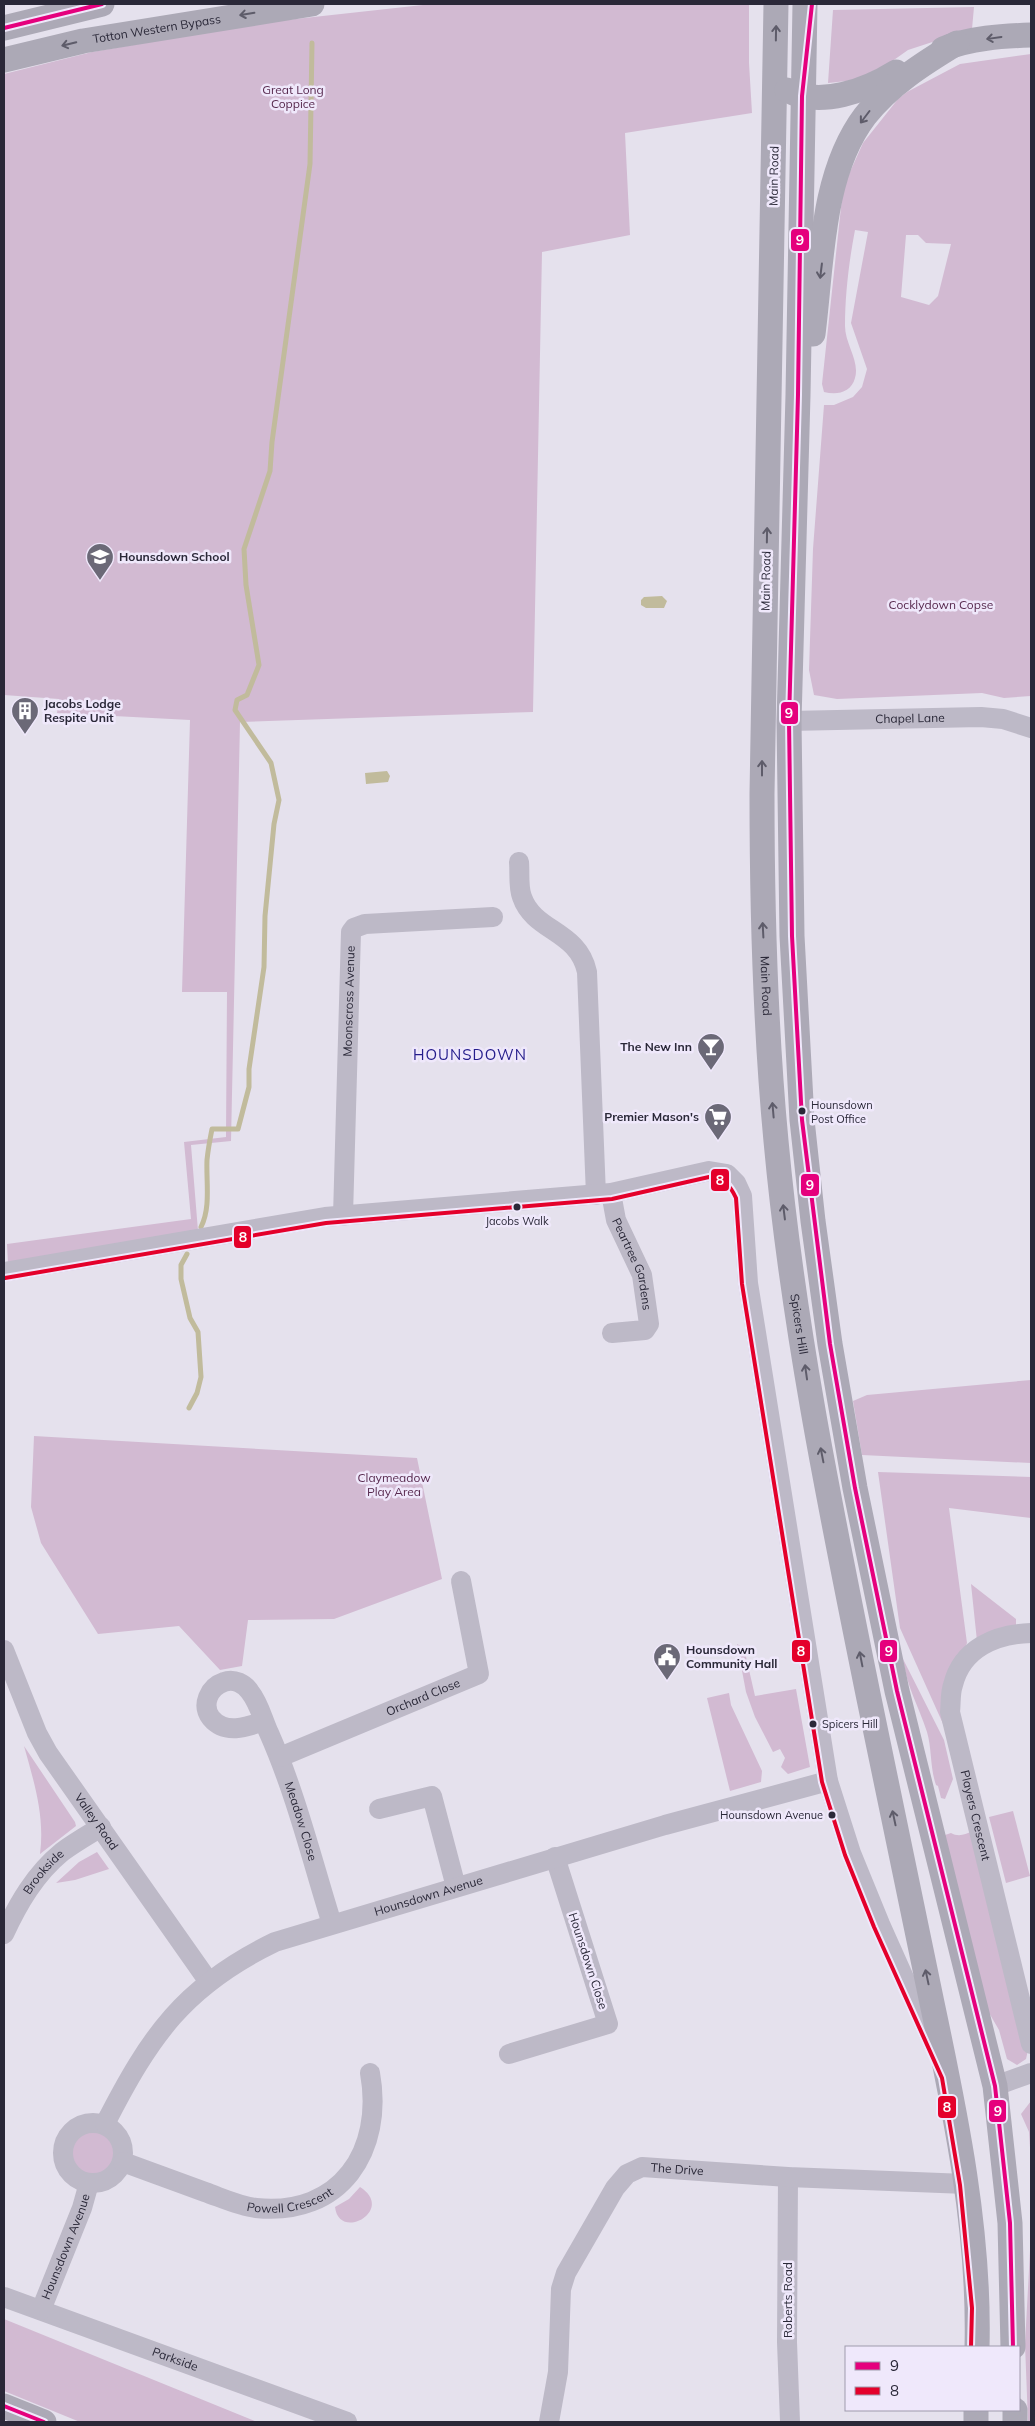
<svg xmlns="http://www.w3.org/2000/svg" width="1035" height="2426" font-family="Mulish,sans-serif">
<rect width="100%" height="100%" fill="#e5e1ed"/>
<path fill="#d2bad2" fill-rule="evenodd" d="M 432,4 L 749,4 L 749,63 L 752,113 L 625,133 L 630,235 L 542,252 L 533,712 L 240,722 L 231,1141 L 191,1145 L 198,1231 L 8,1264 L 7,1244 L 191,1219 L 184,1142 L 226,1137 L 227,992 L 182,992 L 190,720 L 57,713 L 59,699 L 4,695 L 4,74 L 92,52 L 259,23 Z
M 974,7 L 972,29 L 908,50 L 891,62 L 856,80 L 828,83 L 833,10 Z
M 1031,54 L 1031,696 L 1004,698 L 982,693 L 837,699 L 814,695 L 809,670 L 813,549 L 824,405 L 834,405 L 853,397 L 862,387 L 867,369 L 851,323 L 868,232 L 855,230 C 849,261 845,295 845,326 C 845,344 860,361 855,378 C 851,393 837,395 824,392 L 822,384 L 842,198 L 845,183 L 863,143 L 898,99 L 907,92 L 960,64 ZM 906,235 L 918,235 L 926,243 L 951,244 L 938,296 L 929,305 L 901,297 Z
M 1031,1380 L 1031,1463 L 862,1455 L 853,1401 L 867,1395 Z
M 34,1436 L 417,1458 L 442,1579 L 334,1619 L 248,1620 L 242,1666 L 220,1670 L 179,1626 L 98,1634 L 41,1543 L 31,1507 Z
M 878,1472 L 1031,1477 L 1031,1518 L 949,1508 L 967,1643 L 944,1691 L 944,1726 L 900,1628 Z
M 971,1584 L 1016,1619 L 1016,1626 L 977,1641 Z
M 737,1644 L 744,1648 L 755,1696 L 796,1689 L 810,1767 L 788,1774 L 781,1767 L 785,1758 L 780,1749 L 773,1752 L 755,1717 L 746,1692 Z
M 903,1659 L 944,1740 L 953,1779 L 945,1799 L 941,1798 L 938,1786 L 936,1785 C 930,1768 932,1749 927,1732 C 919,1707 906,1685 903,1659 Z
M 729,1693 L 731,1705 L 762,1771 L 761,1782 L 730,1791 L 707,1698 Z
M 24,1746 L 75,1822 L 76,1826 L 40,1854 C 45,1816 34,1782 24,1746 Z
M 1013,1811 L 1030,1876 L 1006,1883 L 989,1817 Z
M 972,1831 L 1028,2050 L 1026,2059 L 1017,2065 L 1007,2059 L 999,2030 L 988,2011 L 942,1836 L 951,1833 C 958,1837 965,1835 972,1831 Z
M 97,1852 L 109,1869 L 75,1880 L 56,1883 L 79,1862 Z
M 1031,2101 L 1031,2163 L 1029,2132 L 1021,2114 Z
M70 2153a22 22 0 1 1 44 0a22 22 0 1 1-44 0Z
M 360,2187 C 396,2210 339,2242 335,2207 L 349,2199 Z
M 1031,2232 L 1031,2422 L 1028,2422 L 1025,2344 Z
M 4,2319 L 257,2422 L 80,2422 L 4,2391 Z"/>
<path fill="#c1bb9c" d="M 662,596 L 667,601 L 664,608 L 646,608 L 641,605 L 641,600 L 644,597 Z
M 387,771 L 390,776 L 388,782 L 366,784 L 365,773 Z"/>
<g fill="none" stroke-linecap="round" stroke-linejoin="round">
<path stroke="#c1bb9c" stroke-width="5" d="M 201,1227 C 211,1207 206,1182 207,1160 C 208,1150 210,1139 212,1129 L 238,1129 L 249,1087 L 249,1069 L 264,967 L 265,916 L 274,824 L 279,800 L 271,763 L 235,710 L 237,700 L 247,695 L 259,665 L 246,585 L 244,549 L 270,471 L 272,442 L 310,164 L 312,43
M 187,1254 L 181,1265 L 181,1279 L 190,1318 L 198,1332 L 201,1377 L 197,1393 L 189,1408"/>
<g stroke="#bdb9c7" stroke-width="20">
<path id="s1" d="M 789,721 L 981,717 L 1003,719 L 1031,728"/>
<path d="M 519,862 C 520,873 518,887 522,897 C 534,932 578,930 587,972 L 596,1195"/>
<path id="s2" d="M 611,1193 L 616,1220 L 642,1275 L 649,1324 L 645,1330 L 612,1333"/>
<path id="s3" d="M 343,1216 L 351,932 L 354,928 L 365,924 L 493,917"/>
<path d="M 4,1272 L 325,1217 L 611,1193 L 709,1171 L 727,1174 L 736,1183 L 742,1196 L 748,1283 L 828,1781 L 851,1853 L 880,1924 L 934,2045"/>
<path id="s4" d="M 1031,1633 C 996,1634 962,1648 953,1685 C 950,1693 951,1704 950,1712 L 1031,2044"/>
<path id="s5" d="M 4,1650 L 37,1733 L 48,1753 L 209,1982"/>
<path id="s6" d="M 264,1721 C 247,1727 225,1735 211,1718 C 201,1705 209,1687 224,1682 C 234,1678 245,1684 250,1692 C 259,1703 263,1720 269,1733 C 296,1794 312,1860 332,1924"/>
<path id="s7" d="M 280,1757 L 479,1674 L 461,1581"/>
<path d="M 379,1809 L 432,1796 L 456,1887"/>
<path id="s8" d="M 4,1934 C 18,1904 35,1874 62,1852 C 74,1843 88,1835 101,1827"/>
<path d="M 509,2054 L 608,2024 L 555,1857"/>
<path d="M 995,2086 L 1031,2073"/>
<circle cx="93" cy="2153" r="30"/>
<path id="s9" d="M 105,2124 C 150,2036 184,1986 275,1942 L 665,1825 L 828,1781"/>
<path id="s10" d="M 123,2162 C 150,2172 178,2182 205,2192 C 222,2198 239,2206 256,2208 C 341,2217 384,2150 370,2073"/>
<path d="M 788,2177 L 787,2342 L 790,2422"/>
<path id="s11" d="M 4,2297 L 347,2422"/>
<path id="s12" d="M 41,2310 L 82,2208 L 89,2183"/>
<path id="s13" d="M 549,2422 L 558,2372 L 561,2289 L 566,2273 L 615,2188 L 627,2174 L 642,2167 L 788,2177 L 966,2184"/>
</g>
<g stroke="#aca9b6" stroke-width="25">
<path id="s14" d="M 776,4 L 762,794 C 762,910 765,1025 776,1141 C 793,1327 831,1511 868,1694 C 889,1797 911,1900 932,2003 C 956,2116 980,2232 977,2347"/>
<path d="M 805,4 L 798,395 L 789,721 L 792,936 L 802,1120 L 813,1221 L 830,1344 L 855,1488 L 897,1691 L 995,2086 L 1010,2223 L 1013,2347"/>
<path d="M 4,28 L 102,4"/>
<path d="M 943,49 C 970,38 1002,36 1031,35"/>
<path id="s15" d="M 4,60 L 83,41 L 312,4"/>
<path d="M 787,90 C 820,108 867,90 896,72"/>
<path d="M 813,334 C 822,263 821,174 865,116 C 889,85 924,63 957,43"/>
<path d="M 4,2406 L 44,2422"/>
<path d="M 1015,2410 L 1015,2422"/>
<path d="M 976,2422 L 976,2410"/>
</g>
<defs>
<path id="bus-1" d="M 812,4 L 802,96 L 798,395 L 789,721 L 792,936 L 802,1120 L 830,1344 L 855,1488 L 897,1691 L 995,2086 L 1010,2223 L 1013,2347
M 4,28 L 102,4
M 4,2406 L 44,2422"/>
<path id="bus-2" d="M 5,1278 L 326,1223 L 612,1199 L 709,1177 C 724,1180 729,1183 736,1198 L 742,1284 L 822,1782 L 845,1855 L 874,1927 L 942,2078 L 960,2185 L 972,2308 L 971,2347"/>
</defs>
<use href="#bus-1" stroke="#efe8fb" stroke-width="8"/>
<use href="#bus-2" stroke="#efe8fb" stroke-width="8"/>
<use href="#bus-1" stroke="#e5007d" stroke-width="4"/>
<use href="#bus-2" stroke="#e4002b" stroke-width="4"/>
</g>
<defs><path id="oneway-shaft" d="M-6 0H5M1.5-3L5.5 0L1.5 3" fill="none" stroke-width="1.6" stroke-linecap="round" stroke-linejoin="round" transform="scale(1.25)"/></defs>
<g stroke="#5e5c6a">
<use href="#oneway-shaft" transform="translate(247 14) rotate(171)"/>
<use href="#oneway-shaft" transform="translate(776 33) rotate(-89)"/>
<use href="#oneway-shaft" transform="translate(994 38) rotate(172)"/>
<use href="#oneway-shaft" transform="translate(69 44) rotate(166)"/>
<use href="#oneway-shaft" transform="translate(865 117) rotate(127)"/>
<use href="#oneway-shaft" transform="translate(821 271) rotate(97)"/>
<use href="#oneway-shaft" transform="translate(767 535) rotate(-89)"/>
<use href="#oneway-shaft" transform="translate(762 768) rotate(-90)"/>
<use href="#oneway-shaft" transform="translate(763 930) rotate(-93)"/>
<use href="#oneway-shaft" transform="translate(773 1110) rotate(-95)"/>
<use href="#oneway-shaft" transform="translate(784 1212) rotate(-97)"/>
<use href="#oneway-shaft" transform="translate(806 1372) rotate(-98)"/>
<use href="#oneway-shaft" transform="translate(822 1455) rotate(-101)"/>
<use href="#oneway-shaft" transform="translate(861 1659) rotate(-101)"/>
<use href="#oneway-shaft" transform="translate(894 1818) rotate(-102)"/>
<use href="#oneway-shaft" transform="translate(927 1977) rotate(-102)"/>
</g>
<defs>
<symbol id="school-pin" viewBox="-11 -11 22 30"><path d="M0 17L-7.5 6A9.5 9.5 0 1 1 7.5 6Z" fill="#6b6977" stroke="#efe8fb"/><path d="M0-5L7-2L0 1L-7-2ZM-4 1L0 2.5L4 1V4Q0 6-4 4Z" fill="#fff"/></symbol>
<symbol id="building-pin" viewBox="-11 -11 22 30"><path d="M0 17L-7.5 6A9.5 9.5 0 1 1 7.5 6Z" fill="#6b6977" stroke="#efe8fb"/><path d="M-4-6H4V6H1V3H-1V6H-4ZM-2.5-4.3h1.7v1.8h-1.7ZM.8-4.3h1.7v1.8H.8ZM-2.5-1h1.7V.8h-1.7ZM.8-1h1.7V.8H.8Z" fill="#fff"/></symbol>
<symbol id="bar-pin" viewBox="-11 -11 22 30"><path d="M0 17L-7.5 6A9.5 9.5 0 1 1 7.5 6Z" fill="#6b6977" stroke="#efe8fb"/><path d="M-6-5H6L.8 .8V4.5H3.5V6h-7V4.5H-.8V.8Z" fill="#fff"/></symbol>
<symbol id="supermarket-pin" viewBox="-11 -11 22 30"><path d="M0 17L-7.5 6A9.5 9.5 0 1 1 7.5 6Z" fill="#6b6977" stroke="#efe8fb"/><path d="M-6-5.5h2.5l.6 2H6L4.5 2H-2.5L-4.4-4H-6ZM-1.5 3.2a1.3 1.3 0 1 0 .1 0ZM3 3.2a1.3 1.3 0 1 0 .1 0Z" fill="#fff"/></symbol>
<symbol id="civic-pin" viewBox="-11 -11 22 30"><path d="M0 17L-7.5 6A9.5 9.5 0 1 1 7.5 6Z" fill="#6b6977" stroke="#efe8fb"/><path d="M-.6-6.5H3V-4.5H.6V-3L4-1V1h2V6H-6V1h2V-1L-.6-3ZM-1.2 2.5V6h2.4V2.5Z" fill="#fff"/></symbol>
</defs>
<g fill-rule="evenodd">
<use href="#school-pin" x="84" y="541" width="32" height="43"/>
<use href="#building-pin" x="9" y="695" width="32" height="43"/>
<use href="#bar-pin" x="695" y="1031" width="32" height="43"/>
<use href="#supermarket-pin" x="702" y="1101" width="32" height="43"/>
<use href="#civic-pin" x="651" y="1641" width="32" height="43"/>
</g>
<g fill="#2a2838" stroke="#efe8fb" stroke-width="2">
<circle cx="802" cy="1111" r="4.5"/>
<circle cx="517" cy="1207" r="4.5"/>
<circle cx="813" cy="1724" r="4.5"/>
<circle cx="832" cy="1815" r="4.5"/>
</g>
<g text-anchor="middle" stroke-width="5" stroke-linejoin="round" paint-order="stroke">
<g font-size="11" fill="#2a2838" stroke="#efe8fb" text-anchor="start">
<text x="811" y="1109">Hounsdown<tspan x="811" dy="14">Post Office</tspan></text>
<text x="517" y="1225" text-anchor="middle">Jacobs Walk</text>
<text x="822" y="1728">Spicers Hill</text>
<text x="823" y="1819" text-anchor="end">Hounsdown Avenue</text>
</g>
<g font-size="12" fill="#2a2838" stroke="#efe8fb">
<text dy="4" stroke="none"><textPath href="#s15" startOffset="156">Totton Western Bypass</textPath></text>
<text transform="translate(774 176) rotate(-89)" y="4">Main Road</text>
<text transform="translate(766 581) rotate(-89)" y="4">Main Road</text>
<text dy="4" stroke="none"><textPath href="#s1" startOffset="121">Chapel Lane</textPath></text>
<text dy="4" stroke="none"><textPath href="#s14" startOffset="982">Main Road</textPath></text>
<text dy="4" stroke="none"><textPath href="#s3" startOffset="215">Moonscross Avenue</textPath></text>
<text dy="4" stroke="none"><textPath href="#s2" startOffset="75">Peartree Gardens</textPath></text>
<text dy="4" stroke="none"><textPath href="#s14" startOffset="1322">Spicers Hill</textPath></text>
<text dy="4" stroke="none"><textPath href="#s7" startOffset="155">Orchard Close</textPath></text>
<text dy="4" stroke="none"><textPath href="#s4" startOffset="235">Players Crescent</textPath></text>
<text dy="4" stroke="none"><textPath href="#s5" startOffset="196">Valley Road</textPath></text>
<text dy="4" stroke="none"><textPath href="#s6" startOffset="271">Meadow Close</textPath></text>
<text dy="4" stroke="none"><textPath href="#s8" startOffset="74">Brookside</textPath></text>
<text dy="4" stroke="none"><textPath href="#s9" startOffset="415">Hounsdown Avenue</textPath></text>
<text transform="translate(588 1961) rotate(72)" y="4">Hounsdown Close</text>
<text dy="4" stroke="none"><textPath href="#s13" startOffset="319">The Drive</textPath></text>
<text dy="4" stroke="none"><textPath href="#s10" startOffset="176">Powell Crescent</textPath></text>
<text dy="4" stroke="none"><textPath href="#s12" startOffset="68">Hounsdown Avenue</textPath></text>
<text transform="translate(788 2300) rotate(-90)" y="4">Roberts Road</text>
<text dy="4" stroke="none"><textPath href="#s11" startOffset="182">Parkside</textPath></text>
</g>
<g font-size="12" fill="#582a4f" stroke="#efe8fb">
<text x="293" y="94">Great Long<tspan x="293" dy="14">Coppice</tspan></text>
<text x="941" y="609">Cocklydown Copse</text>
<text x="394" y="1482">Claymeadow<tspan x="394" dy="14">Play Area</tspan></text>
</g>
<g font-size="12" font-weight="bold" fill="#2a2838" stroke="#efe8fb" text-anchor="start">
<text x="119" y="561">Hounsdown School</text>
<text x="44" y="708">Jacobs Lodge<tspan x="44" dy="14">Respite Unit</tspan></text>
<text x="692" y="1051" text-anchor="end">The New Inn</text>
<text x="699" y="1121" text-anchor="end">Premier Mason's</text>
<text x="686" y="1654">Hounsdown<tspan x="686" dy="14">Community Hall</tspan></text>
</g>
<g font-size="15" letter-spacing="1" fill="#241c8b" stroke="#efe8fb">
<text x="470" y="1060">HOUNSDOWN</text>
</g>
</g>
<g stroke="#efe8fb" stroke-width="2">
<rect x="790" y="228" width="20" height="24" rx="5" fill="#e5007d"/>
<rect x="780" y="701" width="19" height="24" rx="5" fill="#e5007d"/>
<rect x="710" y="1168" width="20" height="24" rx="5" fill="#e4002b"/>
<rect x="800" y="1173" width="20" height="24" rx="5" fill="#e5007d"/>
<rect x="233" y="1225" width="19" height="24" rx="5" fill="#e4002b"/>
<rect x="791" y="1639" width="20" height="24" rx="5" fill="#e4002b"/>
<rect x="879" y="1639" width="19" height="24" rx="5" fill="#e5007d"/>
<rect x="937" y="2095" width="20" height="24" rx="5" fill="#e4002b"/>
<rect x="988" y="2099" width="19" height="24" rx="5" fill="#e5007d"/>
</g>
<g font-size="14" text-anchor="middle" font-weight="bold" fill="#fff">
<text x="800" y="245">9</text>
<text x="789" y="718">9</text>
<text x="720" y="1185">8</text>
<text x="810" y="1190">9</text>
<text x="243" y="1242">8</text>
<text x="801" y="1656">8</text>
<text x="889" y="1656">9</text>
<text x="947" y="2112">8</text>
<text x="998" y="2116">9</text>
</g>
<rect width="1035" height="2426" fill="none" stroke="#2a2838" stroke-width="10"/>
<rect x="845" y="2346" width="175" height="65" fill="#efe8fb" stroke="#a09bad"/>
<rect x="855" y="2362" width="25" height="8" fill="#e5007d" stroke="#a09bad"/>
<text x="890" y="2371" font-size="15" fill="#2a2838">9</text>
<rect x="855" y="2387" width="25" height="8" fill="#e4002b" stroke="#a09bad"/>
<text x="890" y="2396" font-size="15" fill="#2a2838">8</text>
</svg>
